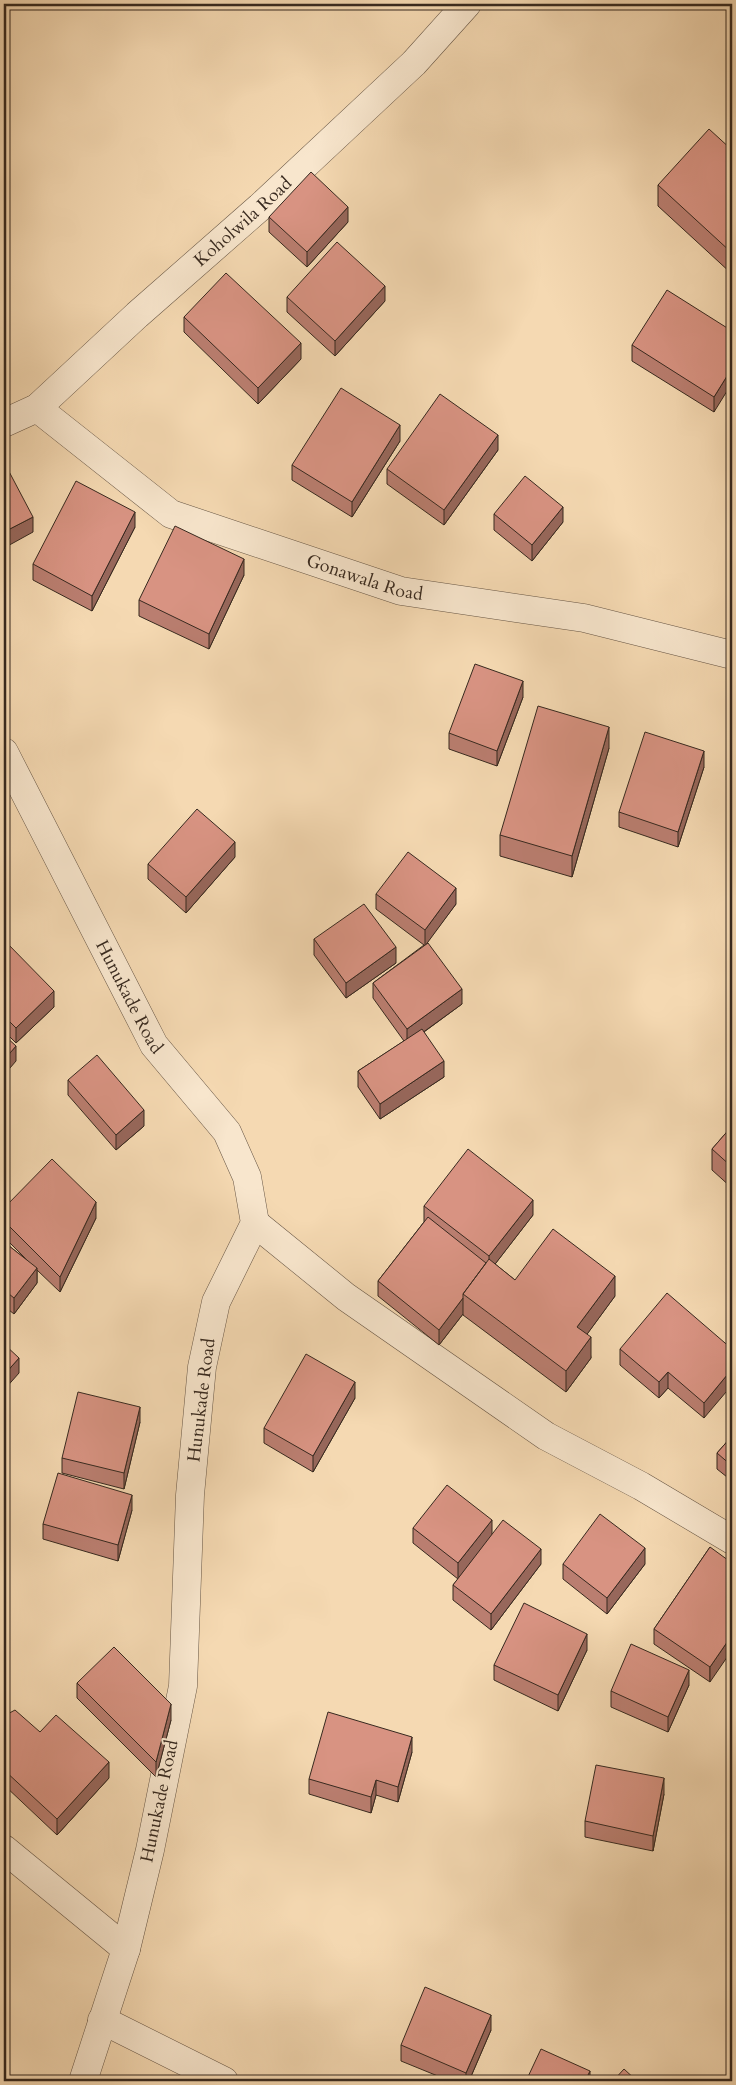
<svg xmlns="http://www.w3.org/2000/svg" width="736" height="2085" font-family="Cardo,serif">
<rect width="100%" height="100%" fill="#f5d9b2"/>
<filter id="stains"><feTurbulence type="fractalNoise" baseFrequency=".004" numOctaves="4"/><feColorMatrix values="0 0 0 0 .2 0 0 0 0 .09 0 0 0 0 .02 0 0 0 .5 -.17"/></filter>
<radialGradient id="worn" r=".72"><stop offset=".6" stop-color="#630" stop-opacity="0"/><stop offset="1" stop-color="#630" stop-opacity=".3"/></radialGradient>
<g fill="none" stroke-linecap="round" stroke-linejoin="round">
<defs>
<g id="minor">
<path id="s1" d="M 4,752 L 154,1045 L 227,1132 L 247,1177 L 255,1223 L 216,1302 L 202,1367 L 190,1495 L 183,1686 L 150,1850 L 126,1949 L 83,2081"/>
<path d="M 255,1223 L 346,1297 L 546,1436 L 641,1486 L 732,1540"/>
<path d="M 4,1849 L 126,1949"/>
<path d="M 102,2020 L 224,2081"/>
</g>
<g id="tertiary">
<path id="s2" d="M 37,408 L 171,514 L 401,591 L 584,618 L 732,655"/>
<path id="s3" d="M 4,423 L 37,408 L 137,315 L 260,207 L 414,63 L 467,4"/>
</g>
</defs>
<use href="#minor" stroke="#654" stroke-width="29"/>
<use href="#tertiary" stroke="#654" stroke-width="29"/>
<use href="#minor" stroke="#f8e6cd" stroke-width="28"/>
<use href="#tertiary" stroke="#f8e6cd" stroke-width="28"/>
</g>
<path fill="#ba7e70" stroke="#37291f" d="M 732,45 L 732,64 L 730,62 L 730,47 Z
M 732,150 L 732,274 L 658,206 L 658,185 Z
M 269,217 L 348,222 L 307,267 L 269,232 Z
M 287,297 L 385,301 L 335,356 L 287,312 Z
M 184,317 L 301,359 L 258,404 L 184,332 Z
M 732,331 L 714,412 L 632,361 L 632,345 Z
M 400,441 L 352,517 L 292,480 L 292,465 Z
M 498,450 L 444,525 L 387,484 L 387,469 Z
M 494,514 L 563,522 L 532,561 L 494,530 Z
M 135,527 L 92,611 L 33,580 L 33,564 Z
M 244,575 L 209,649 L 139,616 L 139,600 Z
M 523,697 L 497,766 L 449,749 L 449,733 Z
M 609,748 L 572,877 L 500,856 L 500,835 Z
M 704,767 L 678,847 L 619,827 L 619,812 Z
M 235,857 L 186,913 L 148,879 L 148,864 Z
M 376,894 L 456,904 L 425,945 L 462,1004 L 424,1032 L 444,1077 L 380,1119 L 358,1087 L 358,1071 L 404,1041 L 373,998 L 373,983 L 424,945 L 376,909 Z
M 314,939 L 396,963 L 346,998 L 314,955 Z
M 4,940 L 54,1007 L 16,1043 L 4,1031 Z
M 68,1080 L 144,1126 L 116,1150 L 68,1095 Z
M 732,1126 L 732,1188 L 712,1170 L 712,1149 Z
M 424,1206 L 533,1215 L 495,1264 L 515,1280 L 615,1296 L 587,1334 L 591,1358 L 566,1392 L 463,1315 L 463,1314 L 439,1345 L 378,1296 L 378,1281 L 424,1222 Z
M 4,1208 L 96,1218 L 60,1292 L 37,1270 L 37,1283 L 14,1314 L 4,1306 L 4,1242 L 27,1260 L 4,1237 Z
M 620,1349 L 732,1349 L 704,1418 L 668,1388 L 659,1398 L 620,1365 Z
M 355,1398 L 313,1472 L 264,1443 L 264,1428 Z
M 140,1422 L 124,1489 L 62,1473 L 62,1458 Z
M 732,1436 L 732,1481 L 717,1469 L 717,1453 Z
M 132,1510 L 118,1561 L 43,1539 L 43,1524 Z
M 413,1528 L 492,1535 L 541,1564 L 491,1630 L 453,1600 L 453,1585 L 458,1579 L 413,1543 Z
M 710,1547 L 710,1682 L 654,1644 L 654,1629 Z
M 563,1564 L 645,1564 L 607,1614 L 563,1579 Z
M 587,1650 L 558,1711 L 494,1680 L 494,1665 Z
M 77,1683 L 171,1720 L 156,1777 L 77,1698 Z
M 689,1685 L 668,1732 L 611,1707 L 611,1691 Z
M 4,1716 L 40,1732 L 109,1778 L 57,1835 L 4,1785 Z
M 412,1752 L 398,1802 L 376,1795 L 371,1813 L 309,1794 L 309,1779 Z
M 664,1794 L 653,1851 L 585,1837 L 585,1821 Z
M 491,2030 L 469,2081 L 450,2081 L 401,2061 L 401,2045 Z"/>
<path fill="#97675b" stroke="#37291f" d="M 348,207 L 348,222 L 307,267 L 307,252 Z
M 385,286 L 385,301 L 335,356 L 335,341 Z
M 301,343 L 301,359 L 258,404 L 258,388 Z
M 732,368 L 732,383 L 714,412 L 714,397 Z
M 400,425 L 400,441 L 352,517 L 352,502 Z
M 498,435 L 498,450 L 444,525 L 444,510 Z
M 563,507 L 563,522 L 532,561 L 532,545 Z
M 135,512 L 135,527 L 92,611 L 92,596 Z
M 33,517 L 33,532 L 4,548 L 4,532 Z
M 244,559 L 244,575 L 209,649 L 209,634 Z
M 523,681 L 523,697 L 497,766 L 497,751 Z
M 609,727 L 609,748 L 572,877 L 572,856 Z
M 704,751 L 704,767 L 678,847 L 678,832 Z
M 235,842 L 235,857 L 186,913 L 186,897 Z
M 456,888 L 456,904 L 425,946 L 425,930 Z
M 396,947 L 396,963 L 346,998 L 346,983 Z
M 462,989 L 462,1004 L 407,1044 L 407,1029 Z
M 54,991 L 54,1007 L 16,1043 L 16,1028 Z
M 16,1046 L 16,1061 L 4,1075 L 4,1060 Z
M 444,1061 L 444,1077 L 380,1119 L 380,1104 Z
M 144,1110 L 144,1126 L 116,1150 L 116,1135 Z
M 533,1200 L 533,1215 L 489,1272 L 489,1256 Z
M 96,1202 L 96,1218 L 60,1292 L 60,1277 Z
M 37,1268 L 37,1283 L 14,1314 L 14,1298 Z
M 615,1276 L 615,1296 L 577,1348 L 577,1327 Z
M 463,1298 L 463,1314 L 439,1345 L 439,1330 Z
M 591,1337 L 591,1358 L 566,1392 L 566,1371 Z
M 19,1358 L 19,1373 L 4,1390 L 4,1375 Z
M 732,1369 L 732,1385 L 704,1418 L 704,1403 Z
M 668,1372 L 668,1388 L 659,1398 L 659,1382 Z
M 355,1382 L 355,1398 L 313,1472 L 313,1456 Z
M 140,1407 L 140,1422 L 124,1489 L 124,1473 Z
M 132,1495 L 132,1510 L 118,1561 L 118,1545 Z
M 492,1520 L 492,1536 L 458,1579 L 458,1563 Z
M 645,1548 L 645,1564 L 607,1614 L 607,1598 Z
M 541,1549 L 541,1564 L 491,1630 L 491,1614 Z
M 587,1634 L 587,1650 L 558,1711 L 558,1695 Z
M 732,1635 L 732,1650 L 710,1682 L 710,1667 Z
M 689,1670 L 689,1685 L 668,1732 L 668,1717 Z
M 171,1704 L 171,1720 L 156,1777 L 156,1762 Z
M 412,1737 L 412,1752 L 398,1802 L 398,1787 Z
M 109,1762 L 109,1778 L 57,1835 L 57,1819 Z
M 664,1778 L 664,1794 L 653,1851 L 653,1836 Z
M 376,1780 L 376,1795 L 371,1813 L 371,1797 Z
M 491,2015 L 491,2030 L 469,2081 L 466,2081 L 466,2073 Z
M 590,2071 L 590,2081 L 585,2081 Z"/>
<path fill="#d89382" stroke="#37291f" d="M 709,129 L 732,150 L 732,253 L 658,185 Z
M 311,172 L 348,207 L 307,252 L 269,217 Z
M 337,242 L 385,286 L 335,341 L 287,297 Z
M 226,273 L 301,343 L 258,388 L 184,317 Z
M 667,290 L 732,331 L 732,368 L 714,397 L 632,345 Z
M 341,388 L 400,425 L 352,502 L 292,465 Z
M 440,394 L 498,435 L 444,510 L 387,469 Z
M 4,462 L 33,517 L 4,532 Z
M 525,476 L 563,507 L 532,545 L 494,514 Z
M 76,481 L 135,512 L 92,596 L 33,564 Z
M 175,526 L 244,559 L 209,634 L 139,600 Z
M 475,664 L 523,681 L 497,751 L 449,733 Z
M 538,706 L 609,727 L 572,856 L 500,835 Z
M 645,732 L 704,751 L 678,832 L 619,812 Z
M 197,809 L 235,842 L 186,897 L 148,864 Z
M 408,852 L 456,888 L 425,930 L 376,894 Z
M 364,904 L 396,947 L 346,983 L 314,939 Z
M 4,940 L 54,991 L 16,1028 L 4,1016 Z
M 428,943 L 462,989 L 407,1029 L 373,983 Z
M 422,1029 L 444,1061 L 380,1104 L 358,1071 Z
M 4,1035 L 16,1046 L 4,1060 Z
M 97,1055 L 144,1110 L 116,1135 L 68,1080 Z
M 732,1126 L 732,1167 L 712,1149 Z
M 468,1149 L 533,1200 L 489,1256 L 424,1206 Z
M 52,1159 L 96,1202 L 60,1277 L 4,1221 L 4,1208 Z
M 428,1217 L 486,1263 L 463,1294 L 463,1298 L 439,1330 L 378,1281 Z
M 553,1229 L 615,1276 L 577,1327 L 591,1337 L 566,1371 L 463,1294 L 489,1259 L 515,1280 Z
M 4,1242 L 37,1268 L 14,1298 L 4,1290 Z
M 667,1293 L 732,1349 L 732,1369 L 704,1403 L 668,1372 L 659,1382 L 620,1349 Z
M 4,1344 L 19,1358 L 4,1375 Z
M 306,1354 L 355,1382 L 313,1456 L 264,1428 Z
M 78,1392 L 140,1407 L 124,1473 L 62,1458 Z
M 732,1436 L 732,1466 L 717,1453 Z
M 58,1473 L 132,1495 L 118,1545 L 43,1524 Z
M 447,1485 L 492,1520 L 458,1563 L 413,1528 Z
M 600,1514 L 645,1548 L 607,1598 L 563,1564 Z
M 503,1520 L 541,1549 L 491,1614 L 453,1585 Z
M 710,1547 L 732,1563 L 732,1635 L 710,1667 L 654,1629 Z
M 524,1603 L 587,1634 L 558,1695 L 494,1665 Z
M 631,1644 L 689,1670 L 668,1717 L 611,1691 Z
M 114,1647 L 171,1704 L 156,1762 L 77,1683 Z
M 15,1710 L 40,1732 L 56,1715 L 109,1762 L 57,1819 L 4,1770 L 4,1716 Z
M 328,1712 L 412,1737 L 398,1787 L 376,1780 L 371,1797 L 309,1779 Z
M 596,1765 L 664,1778 L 653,1836 L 585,1821 Z
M 425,1987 L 491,2015 L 466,2073 L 401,2045 Z
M 541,2049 L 590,2071 L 585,2081 L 526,2081 Z
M 624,2069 L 637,2081 L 613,2081 Z
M 4,2074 L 19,2081 L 4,2081 Z"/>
<g text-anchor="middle" stroke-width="4" stroke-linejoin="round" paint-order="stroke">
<g font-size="18" fill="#37291f" stroke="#f8e6cd">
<text dy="6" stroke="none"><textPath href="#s3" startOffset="314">Koholwila Road</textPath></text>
<text dy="6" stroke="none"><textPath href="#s2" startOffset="375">Gonawala Road</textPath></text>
<text dy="6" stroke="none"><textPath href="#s1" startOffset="275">Hunukade Road</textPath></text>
<text transform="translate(201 1400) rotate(-83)" y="6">Hunukade Road</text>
<text transform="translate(159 1801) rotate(-78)" y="6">Hunukade Road</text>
</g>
</g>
<rect width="736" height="2085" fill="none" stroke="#f5d9b2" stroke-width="20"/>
<rect x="5" y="5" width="726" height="2075" fill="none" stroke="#37291f" stroke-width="2.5"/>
<rect x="10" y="10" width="716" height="2065" fill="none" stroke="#37291f"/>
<rect width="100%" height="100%" filter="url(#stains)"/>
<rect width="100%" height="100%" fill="url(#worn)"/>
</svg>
